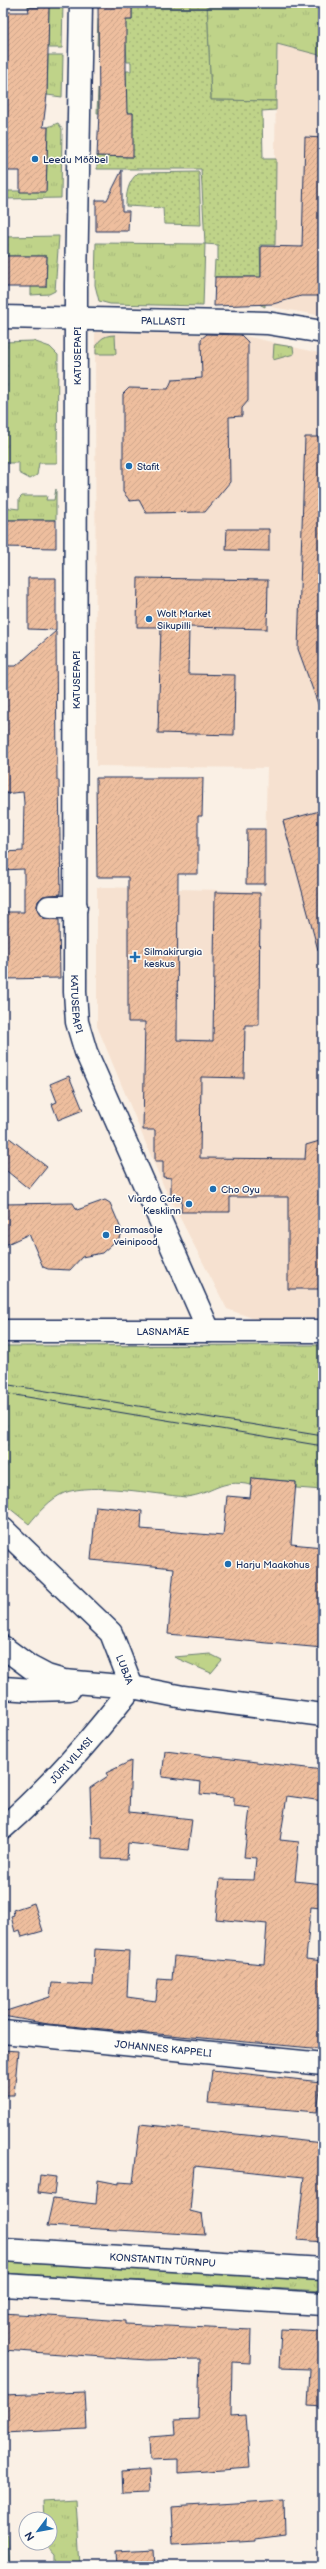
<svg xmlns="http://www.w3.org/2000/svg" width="326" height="2569" font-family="'Balsamiq Sans',sans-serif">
<defs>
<pattern id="grass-tufts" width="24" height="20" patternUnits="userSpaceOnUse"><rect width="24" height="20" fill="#bfd389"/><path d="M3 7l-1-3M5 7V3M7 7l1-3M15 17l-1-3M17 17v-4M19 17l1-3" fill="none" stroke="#a4b579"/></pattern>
<pattern id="garden-dots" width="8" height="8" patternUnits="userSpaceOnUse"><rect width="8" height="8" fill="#bfd389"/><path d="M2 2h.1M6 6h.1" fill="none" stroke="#a4b579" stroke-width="1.8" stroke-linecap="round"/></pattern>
<pattern id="building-hatch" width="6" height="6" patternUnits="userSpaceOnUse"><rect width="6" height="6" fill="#eebe9e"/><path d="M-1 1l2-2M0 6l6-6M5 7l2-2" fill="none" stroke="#cca48a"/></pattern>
</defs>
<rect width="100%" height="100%" fill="#faf0e5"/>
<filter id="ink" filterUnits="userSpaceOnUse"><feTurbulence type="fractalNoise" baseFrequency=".025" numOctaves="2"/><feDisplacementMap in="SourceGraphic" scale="8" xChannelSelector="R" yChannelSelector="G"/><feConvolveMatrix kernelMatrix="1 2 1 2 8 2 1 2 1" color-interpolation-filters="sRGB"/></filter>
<g filter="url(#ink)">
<path fill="#f6e1d0" d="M 277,44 L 323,56 L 323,316 L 272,307 Z
M 95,332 L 241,335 L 323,354 L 323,1318 L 255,1319 L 227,1309 L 164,1187 L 97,1026 L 97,887 L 264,891 L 267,768 L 96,766 Z"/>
<path fill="url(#grass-tufts)" stroke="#6d8174" d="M 28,3 L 63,3 L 62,48 L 48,48 L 49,7 L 28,7 Z
M 207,3 L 323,3 L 323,56 L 277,44 L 276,101 L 211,100 Z
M 48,55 L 63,55 L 62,97 L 47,95 Z
M 58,123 L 62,129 L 61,198 L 3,199 L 3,191 L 46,191 L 48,127 Z
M 59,236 L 55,291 L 49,294 L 31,295 L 31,286 L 46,287 L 47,256 L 3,256 L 3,237 Z
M 96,243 L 205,244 L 203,306 L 110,304 L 99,301 L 95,285 Z
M 115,335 L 116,354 L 96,354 C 95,342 102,335 115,335 Z
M 33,341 L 50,347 L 58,355 L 57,463 L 39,463 L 37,475 L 30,479 L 19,473 L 19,463 L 3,463 L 3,342 Z
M 274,344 L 293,347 L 294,354 L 273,360 Z
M 56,489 L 56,520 L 3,520 L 3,507 L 19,509 L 19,499 L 22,496 L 47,496 L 46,500 L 54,500 Z
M 323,1345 L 323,1490 L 296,1488 L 296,1482 L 252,1478 L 251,1485 C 219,1478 214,1494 186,1497 C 153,1494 93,1482 64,1493 C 50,1499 38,1513 29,1524 L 3,1503 L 3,1346 Z
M 210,1654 L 222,1660 L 211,1673 L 174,1657 Z
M 3,2260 L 323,2280 L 323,2291 L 3,2273 Z
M 76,2499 L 80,2566 L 55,2566 L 55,2555 L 46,2545 L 45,2543 L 50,2543 L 50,2519 L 44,2519 L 43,2501 Z
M 7,2534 L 9,2566 L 3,2566 L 3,2535 Z"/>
<path fill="url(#garden-dots)" stroke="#6d8174" d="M 132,3 L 207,3 L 211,100 L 276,101 L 276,110 L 262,111 L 263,159 L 276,159 L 275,245 L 260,245 L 261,279 L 265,280 L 265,307 L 259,304 L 258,277 L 214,277 L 215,260 L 218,261 L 218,245 L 205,244 L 201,169 L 97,169 L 97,156 L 132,157 L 133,113 L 97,113 L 98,89 L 126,88 L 126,71 L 131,71 L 131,62 L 127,62 L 126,45 L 97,45 L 98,19 L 132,20 Z
M 199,172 L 201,225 L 164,224 L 163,208 L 126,206 C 126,194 128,181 138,173 Z"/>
<path fill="url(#building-hatch)" stroke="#1b2f5e" d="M 98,3 L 132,3 L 132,20 L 126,20 L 126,71 L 127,113 L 133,113 L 133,157 L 97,156 L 99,113 Z
M 28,7 L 49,7 L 47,95 L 43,127 L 48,127 L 46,192 L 20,192 L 20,171 L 3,171 L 3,12 L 29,12 Z
M 305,137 L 323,138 L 323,296 L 301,296 L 273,304 L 214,306 L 215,277 L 261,277 L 261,246 L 302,247 Z
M 122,170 L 122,211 L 129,211 L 128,231 L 96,231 L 96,200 L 107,200 Z
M 3,256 L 47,256 L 46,287 L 3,287 Z
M 207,334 L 241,335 L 248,342 L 248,401 L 242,408 L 242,416 L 229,417 L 230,482 L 205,512 L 146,513 L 139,500 L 130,501 L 123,492 L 123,394 L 129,388 L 168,389 L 172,380 L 202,378 L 201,339 Z
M 305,437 L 323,437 L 323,711 L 321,712 L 298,649 Z
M 3,520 L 56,520 L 56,548 L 3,547 Z
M 227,529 L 269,529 L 269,551 L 226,550 Z
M 28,578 L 56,578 L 56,630 L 28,629 Z
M 138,578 L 268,580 L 267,629 L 189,627 L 188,674 L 235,675 L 234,735 L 158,733 L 161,627 L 137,627 Z
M 56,631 L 57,780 L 59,780 L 61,894 L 43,896 L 38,901 L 37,907 L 43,918 L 59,920 L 60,978 L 3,979 L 3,912 L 24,912 L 24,869 L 3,870 L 3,852 L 23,851 L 24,803 L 23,792 L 3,794 L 3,666 L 16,666 Z
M 96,778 L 203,778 L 202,816 L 198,816 L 198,874 L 178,874 L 177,1040 L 213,1041 L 215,892 L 260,893 L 259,1025 L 245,1025 L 244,1078 L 201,1077 L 200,1158 L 305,1159 L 306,1145 L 323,1140 L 323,1289 L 288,1289 L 288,1197 L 230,1197 L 230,1212 L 181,1212 L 182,1196 L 171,1196 L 171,1178 L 163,1177 L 163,1161 L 155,1161 L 155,1130 L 143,1130 L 145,1022 L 128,1022 L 128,877 L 97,877 Z
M 323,810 L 323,949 L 318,950 L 283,821 Z
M 247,829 L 265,829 L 265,884 L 246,884 Z
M 69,1076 L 83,1110 L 58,1120 L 52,1104 L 57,1102 L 50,1084 Z
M 3,1133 L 47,1167 L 29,1189 L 3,1168 Z
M 105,1200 L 110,1203 L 122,1231 L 121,1236 L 102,1253 L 82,1257 L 70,1270 L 48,1269 L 43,1267 L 29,1234 L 3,1246 L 3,1204 L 73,1203 L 77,1210 Z
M 252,1478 L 296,1482 L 291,1544 L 323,1547 L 323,1648 L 168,1634 L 174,1568 L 91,1560 L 96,1506 L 142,1511 L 141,1529 L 223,1536 L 227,1496 L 250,1498 Z
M 165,1751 L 323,1770 L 323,1801 L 287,1796 L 280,1840 L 299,1842 L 295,1881 L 323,1884 L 321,1908 L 311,1907 L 306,1959 L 323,1961 L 323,2049 L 48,2024 L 3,2016 L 3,2012 L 50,1997 L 52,1983 L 93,1985 L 95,1949 L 129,1951 L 127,1997 L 156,2001 L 158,1979 L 172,1980 L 174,1956 L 264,1964 L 267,1924 L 216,1919 L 220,1879 L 254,1880 L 256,1858 L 244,1857 L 250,1808 L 234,1806 L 234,1797 L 200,1794 L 201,1782 L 162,1777 Z
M 131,1761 L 129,1812 L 192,1819 L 188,1850 L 128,1843 L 127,1860 L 102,1859 L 102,1839 L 92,1838 L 90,1788 L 108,1776 L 106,1773 Z
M 34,1903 L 43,1931 L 22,1937 L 20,1930 L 15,1932 L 11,1916 L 14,1915 L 13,1910 Z
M 3,2050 L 18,2051 L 14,2095 L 3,2095 Z
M 212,2070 L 321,2082 L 317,2112 L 208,2103 Z
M 140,2124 L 323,2143 L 323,2242 L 297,2240 L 304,2177 L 194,2166 L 190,2211 L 202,2214 L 205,2235 L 47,2226 L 53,2199 L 96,2204 L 98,2180 L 119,2184 L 119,2182 L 133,2183 Z
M 40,2175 L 56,2177 L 54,2195 L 38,2193 Z
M 3,2313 L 125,2321 L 125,2324 L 251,2330 L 250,2363 L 232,2362 L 231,2416 L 246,2415 L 250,2468 L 178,2473 L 178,2459 L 150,2460 L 149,2437 L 176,2435 L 175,2420 L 198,2419 L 200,2359 L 147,2360 L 3,2350 Z
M 281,2329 L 323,2331 L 323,2407 L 308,2406 L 310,2369 L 279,2368 Z
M 85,2392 L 87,2429 L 4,2433 L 3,2395 Z
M 149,2470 L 150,2492 L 123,2493 L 122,2472 Z
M 284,2500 L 285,2535 L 255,2539 L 255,2542 L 239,2543 L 239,2541 L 173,2544 L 171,2507 Z
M 154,2550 L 155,2566 L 117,2566 L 116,2552 Z"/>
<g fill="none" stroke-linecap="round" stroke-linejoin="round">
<defs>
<g id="minor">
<path id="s1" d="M 81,3 L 76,285 L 75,992 L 77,1022 L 86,1052 L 209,1331"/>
<path id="s2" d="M 3,317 L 267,323 L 323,332"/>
<path d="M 49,907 L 76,907"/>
<path id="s3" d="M 3,1331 L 323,1331"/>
<path id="s4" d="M 3,1529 L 111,1633 L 132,1687"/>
<path d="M 3,1647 L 30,1667 L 47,1676 L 64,1681 L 132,1687 L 183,1697 L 323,1715"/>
<path d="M 3,1688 L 33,1690 L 70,1689"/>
<path id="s5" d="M 3,1828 C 52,1785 92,1738 132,1687"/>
<path id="s6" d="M 3,2032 L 323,2064"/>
</g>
<g id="major">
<path id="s7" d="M 3,2250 L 323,2269"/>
<path d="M 3,2285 L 323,2304"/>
</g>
</defs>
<use href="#minor" stroke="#1b2f5e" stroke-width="25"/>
<use href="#major" stroke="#1b2f5e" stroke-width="25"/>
<use href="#minor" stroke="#fdfcf7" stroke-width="22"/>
<use href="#major" stroke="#fdfcf7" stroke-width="22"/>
<path stroke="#1b2f5e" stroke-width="1" d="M 3,1384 L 323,1436
M 3,1393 L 323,1446"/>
</g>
</g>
<g fill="#1f6fb2" stroke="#fdfcf7" stroke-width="1.5">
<circle cx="35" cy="159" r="4"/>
<circle cx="129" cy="466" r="4"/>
<circle cx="149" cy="619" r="4"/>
<path d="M133 951h4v4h4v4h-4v4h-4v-4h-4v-4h4z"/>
<circle cx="213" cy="1189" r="4"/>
<circle cx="189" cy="1204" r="4"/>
<circle cx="106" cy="1235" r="4"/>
<circle cx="228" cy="1564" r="4"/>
</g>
<g text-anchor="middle" stroke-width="3" stroke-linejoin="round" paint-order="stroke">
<g font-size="10" fill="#1b2f5e" stroke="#fdfcf7" text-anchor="start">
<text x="43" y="163">Leedu Mööbel</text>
<text x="137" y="470">Stafit</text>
<text x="157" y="617">Wolt Market<tspan x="157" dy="12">Sikupilli</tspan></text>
<text x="144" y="955">Silmakirurgia<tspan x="144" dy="12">keskus</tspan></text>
<text x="221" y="1193">Cho Oyu</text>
<text x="181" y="1202" text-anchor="end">Viardo Cafe<tspan x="181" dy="12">Kesklinn</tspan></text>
<text x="114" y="1233">Bramasole<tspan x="114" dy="12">veinipood</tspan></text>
<text x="236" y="1568">Harju Maakohus</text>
</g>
<g font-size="10" fill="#1b2f5e" stroke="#fdfcf7">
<text dy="4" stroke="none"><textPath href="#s2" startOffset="160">PALLASTI</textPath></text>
<text transform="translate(77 356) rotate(-90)" y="4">KATUSEPAPI</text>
<text transform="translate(76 680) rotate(-90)" y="4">KATUSEPAPI</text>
<text dy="4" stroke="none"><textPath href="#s1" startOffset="1001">KATUSEPAPI</textPath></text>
<text dy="4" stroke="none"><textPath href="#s3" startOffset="160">LASNAMÄE</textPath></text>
<text dy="4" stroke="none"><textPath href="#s4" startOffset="189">LUBJA</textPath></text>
<text dy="4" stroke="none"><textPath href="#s5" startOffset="96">JÜRI VILMSI</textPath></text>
<text dy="4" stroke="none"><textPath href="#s6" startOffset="161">JOHANNES KAPPELI</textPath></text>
<text dy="4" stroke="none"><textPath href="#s7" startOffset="160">KONSTANTIN TÜRNPU</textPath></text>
</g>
</g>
<rect width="326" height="2569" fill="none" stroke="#fdfcf7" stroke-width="16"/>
<rect x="8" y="8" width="310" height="2553" fill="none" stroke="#1b2f5e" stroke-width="1.5" filter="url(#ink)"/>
<g transform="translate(38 2531) rotate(238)"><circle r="19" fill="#fdfcf7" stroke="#a3aaba"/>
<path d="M0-3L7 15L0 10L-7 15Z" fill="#1f6fb2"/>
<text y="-6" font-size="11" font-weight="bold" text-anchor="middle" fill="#1b2f5e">N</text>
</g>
</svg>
